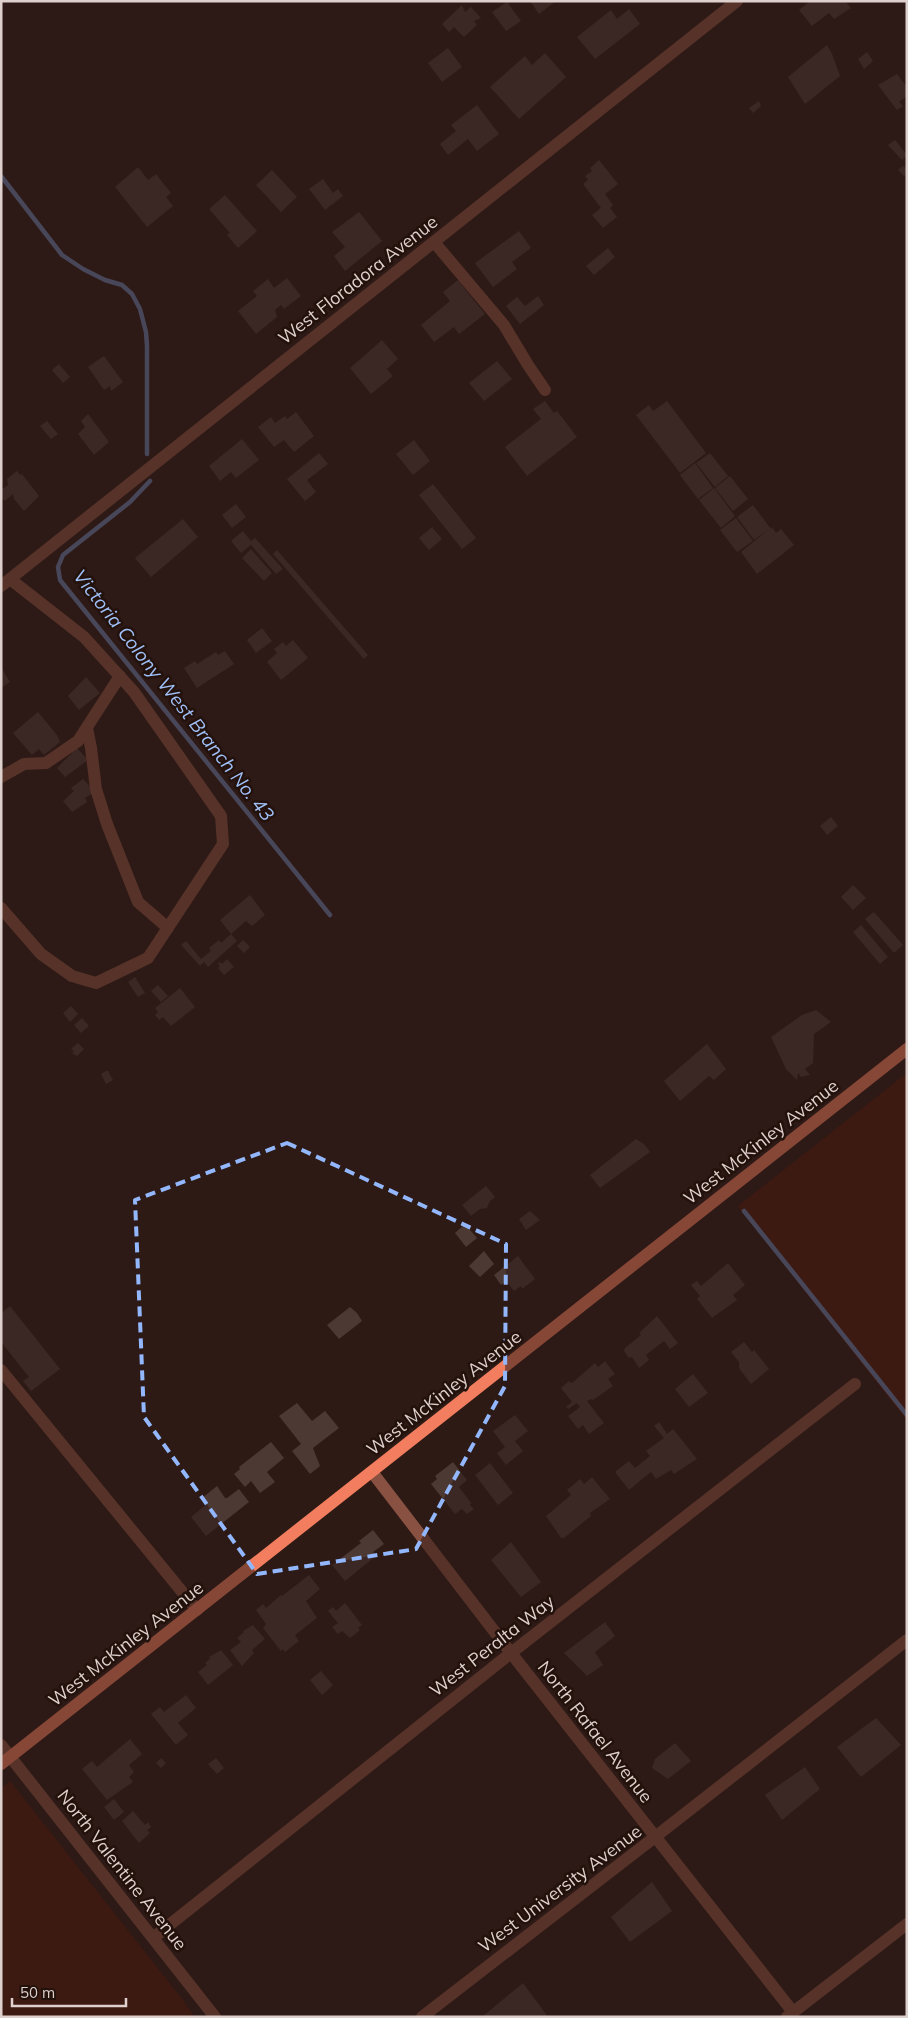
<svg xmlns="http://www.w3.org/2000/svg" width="908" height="2018" font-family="Mulish,sans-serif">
<rect width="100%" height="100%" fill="#2d1a15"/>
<path fill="#511b0c" d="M 907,1073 L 907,1421 L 738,1206 Z
M 10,1781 L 182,1999 L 195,2017 L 1,2017 L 1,1788 Z"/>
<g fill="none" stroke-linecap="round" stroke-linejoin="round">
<path stroke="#687dab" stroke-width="4.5" d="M 1,176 L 62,255 L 83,269 L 105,280 L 122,285 L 132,294 L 140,309 L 146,332 L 147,346 L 147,454
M 150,481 L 130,502 L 63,555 L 58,567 L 60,580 L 330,915
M 744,1211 L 907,1415"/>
</g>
<path fill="#4d3933" d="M 530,1 L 556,1 L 539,14 Z
M 810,1 L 847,1 L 846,2 L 851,8 L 834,19 L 829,13 L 812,26 L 799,10 Z
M 507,2 L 521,21 L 506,31 L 492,12 Z
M 462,5 L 465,12 L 471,7 L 481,18 L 474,21 L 477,25 L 464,37 L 454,27 L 449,32 L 442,24 Z
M 629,9 L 640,24 L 595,59 L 577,37 L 611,10 L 617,19 Z
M 827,45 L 832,54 L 840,76 L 805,104 L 788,77 Z
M 448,48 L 462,67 L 442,82 L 428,63 Z
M 867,52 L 873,61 L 864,69 L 858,59 Z
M 545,53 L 566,77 L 519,119 L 490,87 L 525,56 L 532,65 Z
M 897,74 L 907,87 L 907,96 L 899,102 L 903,106 L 897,110 L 878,85 Z
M 759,101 L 761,106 L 753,113 L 749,108 Z
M 477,105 L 499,134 L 477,151 L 468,139 L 448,155 L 440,144 L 456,131 L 451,125 Z
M 895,140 L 907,155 L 902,160 L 888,145 Z
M 599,160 L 618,184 L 605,194 L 613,205 L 610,208 L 617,217 L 603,228 L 592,215 L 601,208 L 583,184 L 588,180 L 585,176 L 592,171 L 590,168 Z
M 903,166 L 907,169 L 907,174 L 904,176 L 898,170 Z
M 138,167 L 148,180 L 156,174 L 171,193 L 166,197 L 173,206 L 147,227 L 115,187 Z
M 272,170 L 297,197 L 281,212 L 256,185 Z
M 323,179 L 333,193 L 338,189 L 343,196 L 325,210 L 309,189 Z
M 225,195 L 257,231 L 238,248 L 227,235 L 230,233 L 209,209 Z
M 359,212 L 382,241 L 345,271 L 334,256 L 345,247 L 332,232 Z
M 519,231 L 531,248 L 512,262 L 517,269 L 493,287 L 475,263 Z
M 608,248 L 615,257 L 594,275 L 586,266 Z
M 287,278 L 301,296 L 284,309 L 281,305 L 275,310 L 277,317 L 256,334 L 238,311 L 257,296 L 253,291 L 268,279 L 274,288 Z
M 458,280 L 485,314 L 459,334 L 454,327 L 434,342 L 421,325 L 450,301 L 443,292 Z
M 538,296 L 544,305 L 520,324 L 506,306 L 517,297 L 525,306 Z
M 382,340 L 398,359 L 387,369 L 393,376 L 371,394 L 350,368 Z
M 104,356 L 123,382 L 111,391 L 110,386 L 104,390 L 88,367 Z
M 497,361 L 512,379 L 484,401 L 469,383 Z
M 59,364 L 70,377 L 63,383 L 52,370 Z
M 545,401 L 554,413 L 557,411 L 577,437 L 527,476 L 505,447 L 541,419 L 533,409 Z
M 667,401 L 706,453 L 680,473 L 636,415 L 649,405 L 653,411 Z
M 296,412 L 314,436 L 294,452 L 284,440 L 274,447 L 258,427 L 271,417 L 275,423 L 285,416 L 287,419 Z
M 88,414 L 109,442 L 94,455 L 78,434 L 85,427 L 81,421 Z
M 47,421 L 58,434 L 51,439 L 40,426 Z
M 242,439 L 259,460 L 236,478 L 231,472 L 220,481 L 209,466 Z
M 414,440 L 430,461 L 413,475 L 396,454 Z
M 319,453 L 328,464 L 307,480 L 316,492 L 305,501 L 287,479 Z
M 710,453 L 728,476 L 715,487 L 696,463 Z
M 695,463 L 713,488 L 698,499 L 680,475 Z
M 17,471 L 20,475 L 22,474 L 39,496 L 24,511 L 14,499 L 13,494 L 5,501 L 1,497 L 1,490 L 8,485 L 7,479 Z
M 730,476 L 748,499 L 733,511 L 715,488 Z
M 433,484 L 476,538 L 462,549 L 419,495 Z
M 714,488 L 735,516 L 721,528 L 699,500 Z
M 236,504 L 246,517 L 232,528 L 222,515 Z
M 753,505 L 771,529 L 772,527 L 776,533 L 781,529 L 794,545 L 757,574 L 741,552 L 768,530 L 754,540 L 737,517 Z
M 736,518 L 753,541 L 737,552 L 720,530 Z
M 183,519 L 198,537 L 151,577 L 135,558 Z
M 432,527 L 442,539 L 429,550 L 419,538 Z
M 243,531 L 251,541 L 255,538 L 283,569 L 276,574 L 251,545 L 253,543 L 241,553 L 231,541 Z
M 251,549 L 272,573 L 264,581 L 242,558 Z
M 277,550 L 368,655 L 364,659 L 273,554 Z
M 262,628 L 272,641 L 256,653 L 247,640 Z
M 293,640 L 308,658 L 281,680 L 267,662 L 277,653 L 274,649 L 283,642 L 286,646 Z
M 225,651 L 234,664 L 197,688 L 184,668 L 195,661 L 197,664 L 216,652 L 218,655 Z
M 1,667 L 10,682 L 1,688 Z
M 86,677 L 100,693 L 79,710 L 68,696 Z
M 38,712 L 57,735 L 60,742 L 44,755 L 39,749 L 32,755 L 13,733 Z
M 77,748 L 88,760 L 65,777 L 57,768 Z
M 83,779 L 95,792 L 85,798 L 87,802 L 72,812 L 63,801 L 74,791 L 71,788 Z
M 831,817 L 838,826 L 827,835 L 820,826 Z
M 853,885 L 866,898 L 853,910 L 841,897 Z
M 250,895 L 265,915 L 252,926 L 246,921 L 231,934 L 220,920 Z
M 874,912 L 903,945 L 894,953 L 865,919 Z
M 861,925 L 888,957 L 880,964 L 853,932 Z
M 231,934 L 237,941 L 208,967 L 204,962 L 200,966 L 181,945 L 186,941 L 201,959 L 211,951 L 209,948 L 219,940 L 221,943 Z
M 243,940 L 250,947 L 244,953 L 237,946 Z
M 227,959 L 234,967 L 224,975 L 218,968 L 220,966 L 218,964 L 220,962 L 222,964 Z
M 135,977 L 145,993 L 138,997 L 128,982 Z
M 158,985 L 168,996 L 161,1002 L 151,991 Z
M 180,988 L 195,1007 L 171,1026 L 163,1017 L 159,1020 L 155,1015 L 158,1012 L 155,1008 Z
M 71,1006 L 78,1014 L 70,1022 L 63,1013 Z
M 816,1010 L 831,1022 L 814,1034 L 813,1063 L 805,1069 L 810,1075 L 801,1077 L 798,1073 L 797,1080 L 786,1069 L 771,1037 L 802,1015 Z
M 82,1018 L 89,1026 L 81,1033 L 74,1025 Z
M 78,1043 L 84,1049 L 77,1056 L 72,1053 L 74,1051 L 71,1049 Z
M 707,1044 L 726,1069 L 714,1080 L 709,1076 L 680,1101 L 664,1081 Z
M 106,1071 L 108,1071 L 113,1080 L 106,1084 L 101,1074 Z
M 636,1139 L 644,1144 L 650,1152 L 600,1188 L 590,1175 Z
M 486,1186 L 495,1197 L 490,1201 L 487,1208 L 480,1209 L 471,1216 L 462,1205 Z
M 530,1211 L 540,1220 L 526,1230 L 519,1219 Z
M 465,1224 L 477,1238 L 466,1247 L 455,1233 Z
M 484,1251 L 494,1264 L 480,1277 L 469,1266 Z
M 518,1256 L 535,1279 L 522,1289 L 521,1286 L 514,1291 L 506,1281 L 501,1285 L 494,1275 Z
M 728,1263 L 745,1285 L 733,1295 L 737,1300 L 712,1318 L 697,1299 L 700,1296 L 691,1285 L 697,1281 L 701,1286 Z
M 10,1306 L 60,1369 L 31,1391 L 23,1381 L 29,1377 L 1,1342 L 1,1313 Z
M 350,1307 L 357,1313 L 362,1321 L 339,1339 L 327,1325 Z
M 657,1316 L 678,1343 L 670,1349 L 664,1341 L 646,1355 L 649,1360 L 639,1368 L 632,1357 L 629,1358 L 624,1351 L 625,1348 L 641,1335 L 639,1333 Z
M 744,1342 L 752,1352 L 754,1350 L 769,1369 L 751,1384 L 739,1368 L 739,1362 L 731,1352 Z
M 605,1361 L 615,1374 L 608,1379 L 613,1386 L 593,1400 L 591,1399 L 587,1401 L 604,1423 L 589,1434 L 583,1425 L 578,1429 L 568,1416 L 580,1407 L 577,1403 L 568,1409 L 566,1407 L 572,1402 L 561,1388 L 569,1381 L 572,1383 L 595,1363 L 598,1367 Z
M 693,1374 L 708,1393 L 689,1407 L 675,1389 Z
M 297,1403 L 312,1421 L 325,1411 L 339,1428 L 313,1448 L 320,1466 L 310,1474 L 292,1451 L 301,1444 L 279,1416 Z
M 515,1415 L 528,1431 L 515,1441 L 523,1451 L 506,1465 L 497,1453 L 505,1447 L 493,1431 Z
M 659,1422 L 667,1434 L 673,1429 L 697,1459 L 674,1474 L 671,1470 L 656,1479 L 651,1472 L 629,1490 L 615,1472 L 629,1461 L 635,1468 L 650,1456 L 646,1451 L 664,1438 L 654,1426 Z
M 271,1442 L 284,1458 L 267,1472 L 275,1482 L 260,1493 L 251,1481 L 245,1487 L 234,1474 L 240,1469 L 239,1467 Z
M 453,1462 L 467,1480 L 459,1487 L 471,1503 L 470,1505 L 474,1509 L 467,1514 L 462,1509 L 455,1514 L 431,1484 L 437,1479 L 435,1476 Z
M 490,1463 L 513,1493 L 498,1505 L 475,1475 Z
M 592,1477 L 610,1499 L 590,1513 L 591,1516 L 564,1538 L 561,1538 L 546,1516 L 571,1495 L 567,1490 L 580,1479 L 584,1484 Z
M 217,1486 L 225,1498 L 227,1498 L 239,1489 L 249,1502 L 206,1536 L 191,1517 L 207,1504 L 202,1498 Z
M 373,1530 L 384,1544 L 373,1552 L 376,1556 L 345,1581 L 332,1565 L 361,1543 L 359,1541 Z
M 511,1542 L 541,1582 L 521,1597 L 491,1560 Z
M 309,1575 L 320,1589 L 306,1601 L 317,1618 L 295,1635 L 299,1641 L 285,1652 L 283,1649 L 281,1651 L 263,1628 L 266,1624 L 256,1610 L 263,1604 L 266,1608 L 281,1595 L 282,1596 Z
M 345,1603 L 362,1625 L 358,1628 L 360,1630 L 350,1638 L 342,1631 L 338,1634 L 332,1627 L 338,1623 L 328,1611 L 333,1607 L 336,1611 Z
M 605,1622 L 615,1636 L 595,1652 L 603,1665 L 587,1676 L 564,1653 Z
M 253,1625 L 265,1639 L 252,1650 L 254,1653 L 242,1666 L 230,1650 L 241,1642 L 237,1638 L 244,1632 L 243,1631 Z
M 221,1650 L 233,1665 L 208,1685 L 198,1672 L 207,1665 L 205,1663 L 210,1659 L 209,1657 Z
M 321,1671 L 333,1685 L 322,1695 L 310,1680 Z
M 186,1695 L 196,1708 L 178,1723 L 188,1735 L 176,1745 L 151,1714 L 160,1707 L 164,1712 Z
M 876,1718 L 901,1745 L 861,1777 L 837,1747 Z
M 130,1739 L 142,1754 L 129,1765 L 134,1772 L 129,1777 L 133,1782 L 107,1800 L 82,1769 L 92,1761 L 97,1767 Z
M 675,1743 L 691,1761 L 668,1779 L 652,1768 L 655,1759 Z
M 161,1758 L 166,1763 L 161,1768 L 156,1763 Z
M 216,1758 L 224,1768 L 217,1774 L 208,1764 Z
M 805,1767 L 820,1789 L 782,1820 L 765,1795 Z
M 114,1799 L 124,1812 L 114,1820 L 104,1807 Z
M 133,1811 L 145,1825 L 148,1822 L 151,1827 L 147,1830 L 150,1833 L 139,1843 L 122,1821 Z
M 652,1882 L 672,1911 L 630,1942 L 611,1917 Z
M 523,1983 L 548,2017 L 482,2017 Z"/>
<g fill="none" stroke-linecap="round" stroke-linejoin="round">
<path stroke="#885141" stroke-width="12" d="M 434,242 L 504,325 L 528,365 L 545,390
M 1,586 L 737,1
M 87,728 L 91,748 L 96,789 L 107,824 L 138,902 L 168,928
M 1,777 L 24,764 L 46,763 L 78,741 L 120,676
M 1,908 L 41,954 L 72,976 L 96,983 L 148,958 L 223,844 L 221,816 L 134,692 L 84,637 L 10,579
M 1,1370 L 197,1610
M 372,1472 L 511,1653 L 793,2012
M 1,1745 L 215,2017
M 153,1938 L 511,1653 L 855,1384
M 422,2017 L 655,1837 L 907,1640
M 787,2017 L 907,1924"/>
<path stroke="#f27e5f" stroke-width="12" d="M 1,1764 L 907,1049"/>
</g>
<path d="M0 0H908V2018H0ZM 287,1143 L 506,1244 L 505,1386 L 416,1549 L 257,1574 L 144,1417 L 135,1200 Z" fill="#2d1a15" fill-opacity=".55" fill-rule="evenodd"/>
<path fill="none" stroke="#92b7fd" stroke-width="4" stroke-dasharray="10 6" stroke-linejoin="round" d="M 287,1143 L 506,1244 L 505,1386 L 416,1549 L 257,1574 L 144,1417 L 135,1200 Z"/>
<g text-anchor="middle" stroke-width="5" stroke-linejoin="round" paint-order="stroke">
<g font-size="18" fill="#ded0cd" stroke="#23110c">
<text transform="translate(358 280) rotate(-38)" y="6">West Floradora Avenue</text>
<text transform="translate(761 1142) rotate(-38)" y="6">West McKinley Avenue</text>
<text transform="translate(444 1393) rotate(-38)" y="6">West McKinley Avenue</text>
<text transform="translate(126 1644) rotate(-38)" y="6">West McKinley Avenue</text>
<text transform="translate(492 1646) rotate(-38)" y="6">West Peralta Way</text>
<text transform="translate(595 1732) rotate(52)" y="6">North Rafael Avenue</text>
<text transform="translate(122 1870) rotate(52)" y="6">North Valentine Avenue</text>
<text transform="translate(560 1889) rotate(-37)" y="6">West University Avenue</text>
</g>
<g font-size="19" font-style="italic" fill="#a0c0f8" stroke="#23110c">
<text transform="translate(174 695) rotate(52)" y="7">Victoria Colony West Branch No. 43</text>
</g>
</g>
<rect width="908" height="2018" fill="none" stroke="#ded0cd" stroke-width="5"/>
<path d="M12 1998v8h114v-8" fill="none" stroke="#ded0cd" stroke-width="2.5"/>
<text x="20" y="1998" font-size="15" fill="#ded0cd" stroke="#23110c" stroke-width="4" paint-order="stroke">50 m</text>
</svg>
